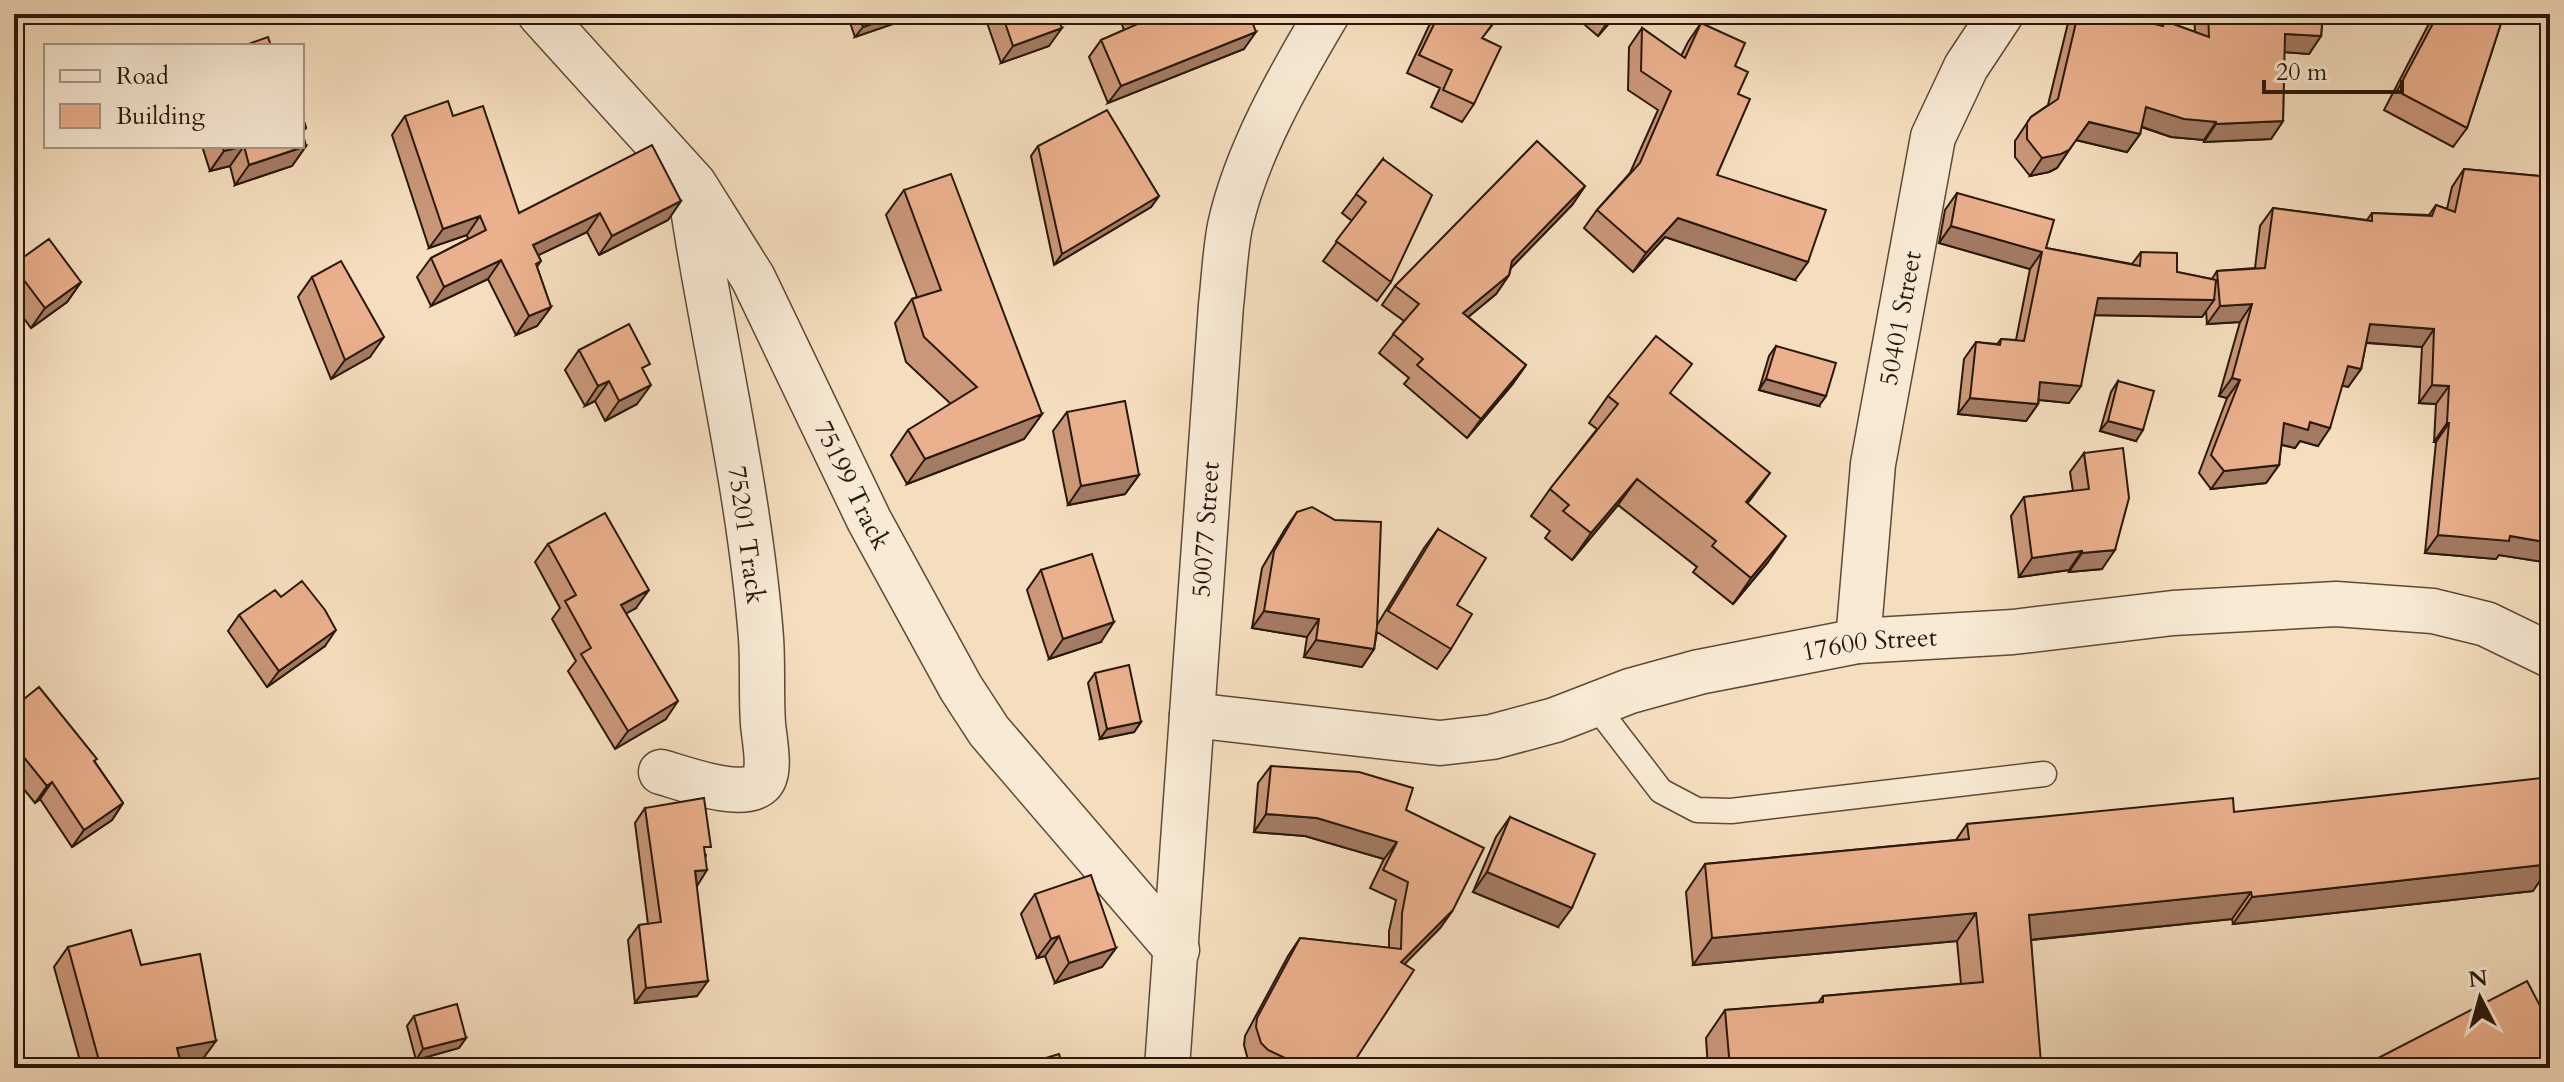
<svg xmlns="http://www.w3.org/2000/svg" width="2564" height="1082" font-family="Cardo,serif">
<rect width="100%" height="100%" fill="#f5debe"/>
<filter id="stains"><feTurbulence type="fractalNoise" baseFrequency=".0025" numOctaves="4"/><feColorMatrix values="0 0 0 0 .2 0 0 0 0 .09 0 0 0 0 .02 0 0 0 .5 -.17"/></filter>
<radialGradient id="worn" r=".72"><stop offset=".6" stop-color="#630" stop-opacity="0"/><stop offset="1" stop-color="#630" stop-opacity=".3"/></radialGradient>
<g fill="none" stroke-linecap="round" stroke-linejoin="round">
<defs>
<path id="lane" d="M 1595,705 L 1661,791 L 1697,810 L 1731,811 L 2044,774"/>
<g id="street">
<path id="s1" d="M 540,14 L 694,184 L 753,278 L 869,520 L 961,688 L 989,731 L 1177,950"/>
<path id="s2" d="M 1858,641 L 1873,464 L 1933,137 L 1966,67 L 2001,14"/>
<path id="s3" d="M 1192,715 L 1440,743 L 1492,737 L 1555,720 L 1630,691 L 1699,672 L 1858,641 L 2013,632 L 2173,613 L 2336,604 L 2433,611 L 2486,624 L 2550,655"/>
<path d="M 661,772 C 683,778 743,801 761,783 C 772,773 764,738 763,724 C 761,695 763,667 761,638 C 751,507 721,376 699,246 L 693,209 L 694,190"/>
<path id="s4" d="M 1167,1068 L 1221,305 C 1224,279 1225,251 1230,226 C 1246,153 1289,78 1327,14"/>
</g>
</defs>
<use href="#lane" stroke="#5d4a38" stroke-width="27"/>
<use href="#street" stroke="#5d4a38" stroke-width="47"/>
<use href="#lane" stroke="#f8ead5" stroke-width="24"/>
<use href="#street" stroke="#f8ead5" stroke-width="44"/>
</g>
<path fill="#ca9779" stroke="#2a180b" stroke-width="2" d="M 847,14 L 900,14 L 893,24 L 855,37 Z
M 984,14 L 1056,14 L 1049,46 L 1001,63 Z
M 1118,14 L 1254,14 L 1250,16 L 1244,49 L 1108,103 L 1089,57 L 1101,40 L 1124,30 Z
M 1433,14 L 1501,14 L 1482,38 L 1474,104 L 1462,122 L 1431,107 L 1440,88 L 1407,73 L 1434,15 Z
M 1572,14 L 1617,14 L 1598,36 Z
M 2074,14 L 2115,14 L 2162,26 L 2165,21 L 2195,32 L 2194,14 L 2323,14 L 2321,36 L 2309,54 L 2284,52 L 2283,121 L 2271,139 L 2204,142 L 2204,140 L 2171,137 L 2141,127 L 2140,134 L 2127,152 L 2076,140 L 2057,168 L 2049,172 L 2030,176 L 2015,157 L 2015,141 L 2031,117 L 2048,105 L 2068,23 Z
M 2434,14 L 2504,14 L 2467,128 L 2453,147 L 2384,110 Z
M 1701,23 L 1735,66 L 1738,94 L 1717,175 L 1795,280 L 1665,237 L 1633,272 L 1584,228 L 1597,210 L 1630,173 L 1658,110 L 1628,90 L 1629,47 L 1642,28 L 1681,56 L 1688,42 Z
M 302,115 L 306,128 L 302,133 L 306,146 L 292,166 L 235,185 L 230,166 L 210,171 L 202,146 L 302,146 Z
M 405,116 L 453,116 L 519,213 L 681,201 L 668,220 L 599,255 L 587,232 L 538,255 L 541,261 L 537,267 L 551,307 L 537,326 L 516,335 L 488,279 L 431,306 L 417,277 L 431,258 L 468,239 L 467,235 L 429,248 L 392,135 Z
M 1038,146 L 1159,196 L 1151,207 L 1054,265 L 1031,156 Z
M 1383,159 L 1391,282 L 1377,301 L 1323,261 L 1352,221 L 1342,213 Z
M 2464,169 L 2550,177 L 2550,563 L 2499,555 L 2496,559 L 2425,553 L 2436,442 L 2434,442 L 2436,404 L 2419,403 L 2422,347 L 2366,343 L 2361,369 L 2348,387 L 2342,385 L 2318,446 L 2300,441 L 2295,448 L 2281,445 L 2279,465 L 2266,483 L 2211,489 L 2199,473 L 2227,398 L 2219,396 L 2240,322 L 2207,324 L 2206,311 L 2202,317 L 2094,315 L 2069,403 L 2039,400 L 2038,404 L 2026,421 L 1958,414 L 1964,359 L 1976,342 L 1997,344 L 2001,339 L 2016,340 L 2030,269 L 1939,243 L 1945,210 L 1957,193 L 2046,248 L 2132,264 L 2141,252 L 2177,272 L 2212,279 L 2217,271 L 2255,268 L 2260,226 L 2273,208 L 2367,220 L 2372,213 L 2429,215 L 2436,205 L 2447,209 L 2452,187 Z
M 1585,186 L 1572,205 L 1511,268 L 1509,275 L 1496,294 L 1468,317 L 1526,365 L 1512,385 L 1467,438 L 1404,384 L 1409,378 L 1379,353 L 1404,321 L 1382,305 L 1395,286 Z
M 904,190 L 1042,414 L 1024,439 L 907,484 L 891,455 L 908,430 L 951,404 L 906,362 L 895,323 L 912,299 L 917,297 L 886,215 Z
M 14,264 L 81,282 L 67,302 L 31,328 L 14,305 Z
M 312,277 L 370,357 L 331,379 L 298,297 Z
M 1776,346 L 1819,406 L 1759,390 L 1769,356 Z
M 579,350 L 644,372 L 637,404 L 605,421 L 595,401 L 585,406 L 565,370 Z
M 2118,381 L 2136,441 L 2100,431 L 2111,392 Z
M 1671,394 L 1748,504 L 1768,562 L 1733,604 L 1693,572 L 1697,567 L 1618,505 L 1572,560 L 1545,538 L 1550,531 L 1531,516 L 1550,489 L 1597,429 L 1589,423 L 1608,396 Z
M 1067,412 L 1139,475 L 1125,494 L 1068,505 L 1053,431 Z
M 2084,453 L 2102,569 L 2069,572 L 2069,570 L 2019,577 L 2011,516 L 2024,497 L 2073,491 L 2070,472 Z
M 1297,512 L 1377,625 L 1424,548 L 1438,529 L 1457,605 L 1451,649 L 1437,669 L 1377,632 L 1374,649 L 1362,667 L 1304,657 L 1307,637 L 1252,628 L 1262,568 L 1285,529 Z
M 548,544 L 636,608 L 626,613 L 666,719 L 615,749 L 568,671 L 576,661 L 552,619 L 560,608 L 535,562 Z
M 1041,570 L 1101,642 L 1049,659 L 1027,590 Z
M 281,597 L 325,646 L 267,687 L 228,631 L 239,615 Z
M 1095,673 L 1141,722 L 1134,732 L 1100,739 L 1088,683 Z
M 14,707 L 95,762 L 123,803 L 112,820 L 72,847 L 40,799 L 35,803 L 14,777 Z
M 1271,766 L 1406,810 L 1453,910 L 1440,928 L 1404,964 L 1350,1068 L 1256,1068 L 1248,1060 L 1244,1045 L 1245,1036 L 1288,956 L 1300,938 L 1389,948 L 1389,931 L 1396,900 L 1370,888 L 1384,859 L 1305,836 L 1254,832 L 1258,783 Z
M 645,808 L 706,855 L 697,886 L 697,996 L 635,1003 L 628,940 L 639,925 L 648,924 L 635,823 Z
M 2234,812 L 2533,891 L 2233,924 L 2232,919 L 2031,940 L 2037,1068 L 1708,1068 L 1706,1038 L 1725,1010 L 1818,1003 L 1823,996 L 1961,984 L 1957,941 L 1693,965 L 1686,892 L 1705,864 L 1956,840 L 1967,824 Z
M 1510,817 L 1558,927 L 1473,892 L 1496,837 Z
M 1035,894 L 1116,948 L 1102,967 L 1055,983 L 1045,956 L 1037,958 L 1021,914 Z
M 68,947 L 202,1060 L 181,1065 L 182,1068 L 82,1068 L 54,967 Z
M 414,1016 L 466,1038 L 459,1048 L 416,1060 L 407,1026 Z"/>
<path fill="#a47b63" stroke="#2a180b" stroke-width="2" d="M 900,14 L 893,24 L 855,37 L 863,27 Z
M 1615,14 L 1617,14 L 1598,36 L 1609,20 Z
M 1062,28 L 1049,46 L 1001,63 L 1013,46 Z
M 1256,32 L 1244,49 L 1108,103 L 1121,86 Z
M 2285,34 L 2321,36 L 2309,54 L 2272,51 Z
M 2146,107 L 2216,122 L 2204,140 L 2171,137 L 2134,124 Z
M 2283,121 L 2271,139 L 2204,142 L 2216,124 Z
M 2089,122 L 2140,134 L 2127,152 L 2076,140 Z
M 244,146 L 230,166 L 210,171 L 224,151 Z
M 306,146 L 292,166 L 235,185 L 249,165 Z
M 2069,150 L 2057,168 L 2049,172 L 2030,176 L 2042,158 Z
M 1585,186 L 1572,205 L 1499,280 L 1512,261 Z
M 1159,196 L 1151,207 L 1054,265 L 1062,254 Z
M 681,201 L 668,220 L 599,255 L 612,236 Z
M 600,213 L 587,232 L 520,264 L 533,245 Z
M 480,216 L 467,235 L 429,248 L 443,229 Z
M 1678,218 L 1808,262 L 1795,280 L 1665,237 L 1633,272 L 1646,253 Z
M 1951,226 L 2042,252 L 2030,269 L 1939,243 Z
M 501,260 L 488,279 L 431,306 L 444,287 Z
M 1509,275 L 1496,294 L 1450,332 L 1463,313 Z
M 81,282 L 67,302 L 31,328 L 45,308 Z
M 2098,298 L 2214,300 L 2202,317 L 2086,315 Z
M 2252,304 L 2240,322 L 2207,324 L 2220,306 Z
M 551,307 L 537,326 L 516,335 L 529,316 Z
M 2370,324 L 2434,329 L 2422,347 L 2358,342 Z
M 384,337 L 370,357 L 331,379 L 345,360 Z
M 1526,365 L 1512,385 L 1467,438 L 1481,419 Z
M 2348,366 L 2361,369 L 2348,387 L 2335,384 Z
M 2232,378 L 2240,380 L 2227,398 L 2219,396 Z
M 1766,379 L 1826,396 L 1819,406 L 1759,390 Z
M 609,381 L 595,401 L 585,406 L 598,386 Z
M 2040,382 L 2081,386 L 2069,403 L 2029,399 Z
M 651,385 L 637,404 L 605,421 L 619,401 Z
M 2432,385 L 2449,386 L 2436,404 L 2419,403 Z
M 1970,398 L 2038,404 L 2026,421 L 1958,414 Z
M 1042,414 L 1024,439 L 907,484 L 925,459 Z
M 2108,421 L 2143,430 L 2136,441 L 2100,431 Z
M 2310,422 L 2330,428 L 2318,446 L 2300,441 L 2295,448 L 2271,442 L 2284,423 Z
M 2447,423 L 2449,423 L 2436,442 L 2434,442 Z
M 2279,465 L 2266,483 L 2211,489 L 2224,471 Z
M 1770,473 L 1751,499 L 1727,529 L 1746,502 Z
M 1139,475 L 1125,494 L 1068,505 L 1081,486 Z
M 1637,479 L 1618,505 L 1572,560 L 1591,533 Z
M 2438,535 L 2510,536 L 2550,543 L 2550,563 L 2499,555 L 2496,559 L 2425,553 Z
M 1786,536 L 1768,562 L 1733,604 L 1751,578 Z
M 2115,550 L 2102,569 L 2069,572 L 2082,553 Z
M 2082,551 L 2069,570 L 2019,577 L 2032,558 Z
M 649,590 L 636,608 L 609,623 L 621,605 Z
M 1264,611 L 1319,619 L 1307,637 L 1252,628 Z
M 1114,622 L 1101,642 L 1049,659 L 1063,639 Z
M 336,630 L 325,646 L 267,687 L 279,671 Z
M 1316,640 L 1374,649 L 1362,667 L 1304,657 Z
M 678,701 L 666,719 L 615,749 L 628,731 Z
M 1141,722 L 1134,732 L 1100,739 L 1107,729 Z
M 52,782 L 40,799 L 35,803 L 47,786 Z
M 123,803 L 112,820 L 72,847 L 84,830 Z
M 1266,814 L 1317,818 L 1397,842 L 1384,859 L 1305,836 L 1254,832 Z
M 2550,864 L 2550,866 L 2533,891 L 2233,924 L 2252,897 Z
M 707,870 L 697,886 L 695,871 Z
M 1487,872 L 1572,908 L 1558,927 L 1473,892 Z
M 2251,892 L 2232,919 L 2009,942 L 2029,915 Z
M 1453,910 L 1440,928 L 1389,980 L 1401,962 Z
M 1976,913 L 1957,941 L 1693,965 L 1712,938 Z
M 1059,936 L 1045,956 L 1037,958 L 1051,939 Z
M 1116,948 L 1102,967 L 1055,983 L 1069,963 Z
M 708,981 L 697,996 L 635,1003 L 646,988 Z
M 466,1038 L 459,1048 L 416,1060 L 423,1049 Z
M 216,1041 L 202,1060 L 163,1068 L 177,1048 Z
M 2550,1056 L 2550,1068 L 2528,1068 Z
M 2041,1063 L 2037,1068 L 1985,1068 Z"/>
<path fill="#ebb08d" stroke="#2a180b" stroke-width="2" d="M 858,14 L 899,14 L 863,27 Z
M 1002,14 L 1056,14 L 1062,28 L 1013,46 Z
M 1137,14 L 1249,14 L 1256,32 L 1121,86 L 1101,40 L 1140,23 Z
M 1439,14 L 1500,14 L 1482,38 L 1501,47 L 1474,104 L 1443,90 L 1452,70 L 1419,55 Z
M 1602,14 L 1615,14 L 1609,20 Z
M 2078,14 L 2115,14 L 2163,26 L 2165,21 L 2209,37 L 2208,14 L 2323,14 L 2321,36 L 2285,34 L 2283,121 L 2216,124 L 2216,122 L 2184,119 L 2146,107 L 2140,134 L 2089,122 L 2069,150 L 2061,154 L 2042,158 L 2027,139 L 2027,123 L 2031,117 L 2058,99 Z
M 2438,14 L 2504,14 L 2467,128 L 2397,91 Z
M 1701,23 L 1745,43 L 1735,66 L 1748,72 L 1738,94 L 1750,99 L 1717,175 L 1826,210 L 1808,262 L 1678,218 L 1646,253 L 1597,210 L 1640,163 L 1671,91 L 1641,71 L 1642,28 L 1685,58 Z
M 268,37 L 271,46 L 243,46 Z
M 448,101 L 453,116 L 483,106 L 519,213 L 652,145 L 681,201 L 612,236 L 600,213 L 533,245 L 541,261 L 536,264 L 551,307 L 529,316 L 501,260 L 444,287 L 431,258 L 486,230 L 480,216 L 443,229 L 405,116 Z
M 1107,110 L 1159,196 L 1062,254 L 1038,146 Z
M 302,115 L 306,128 L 302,129 Z
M 302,131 L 306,146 L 249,165 L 244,146 L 224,151 L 222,146 L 302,146 Z
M 1537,141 L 1585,186 L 1512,261 L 1509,275 L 1463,313 L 1526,365 L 1481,419 L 1417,365 L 1423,359 L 1393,334 L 1419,304 L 1395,286 Z
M 1383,159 L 1432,195 L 1391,282 L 1336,241 L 1366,202 L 1356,194 Z
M 2464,169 L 2550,177 L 2550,543 L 2510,536 L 2509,541 L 2438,535 L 2449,423 L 2447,423 L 2449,386 L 2432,385 L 2434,329 L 2370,324 L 2361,369 L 2348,366 L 2330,428 L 2310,422 L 2308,430 L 2284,423 L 2279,465 L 2224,471 L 2211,455 L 2240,380 L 2232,378 L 2252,304 L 2220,306 L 2217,271 L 2265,268 L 2273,208 L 2372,221 L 2372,213 L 2432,216 L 2436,205 L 2455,212 Z
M 951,174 L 1042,414 L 925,459 L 908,430 L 977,387 L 924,337 L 912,299 L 941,290 L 904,190 Z
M 1957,193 L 2054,220 L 2046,248 L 2140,266 L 2141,252 L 2177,253 L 2177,272 L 2216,280 L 2214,300 L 2098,298 L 2081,386 L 2040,382 L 2038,404 L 1970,398 L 1976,342 L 2000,345 L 2001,339 L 2024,341 L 2042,252 L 1951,226 Z
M 49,239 L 81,282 L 45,308 L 14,267 L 14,264 Z
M 341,261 L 384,337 L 345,360 L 312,277 Z
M 629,324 L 650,364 L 642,368 L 651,385 L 619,401 L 609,381 L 598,386 L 579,350 Z
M 1656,336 L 1692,364 L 1670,393 L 1770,473 L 1746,502 L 1786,536 L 1751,578 L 1712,546 L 1716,541 L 1637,479 L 1591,533 L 1563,511 L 1569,505 L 1550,489 L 1618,404 L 1608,396 Z
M 1776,346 L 1836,363 L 1826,396 L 1766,379 Z
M 2118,381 L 2154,391 L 2143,430 L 2108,421 Z
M 1125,401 L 1139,475 L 1081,486 L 1067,412 Z
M 2123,448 L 2129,498 L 2115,550 L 2082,553 L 2082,551 L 2032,558 L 2024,497 L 2089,489 L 2084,453 Z
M 1312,507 L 1335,520 L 1381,522 L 1377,627 L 1374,649 L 1316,640 L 1319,619 L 1264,611 L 1274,551 L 1297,512 Z
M 605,513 L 649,590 L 621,605 L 678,701 L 628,731 L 581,654 L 591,648 L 565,601 L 576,595 L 548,544 Z
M 1438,529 L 1486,558 L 1457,605 L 1472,614 L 1451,649 L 1388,611 Z
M 1092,554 L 1114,622 L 1063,639 L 1041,570 Z
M 302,581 L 325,610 L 336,630 L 279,671 L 239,615 L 275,590 L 281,597 Z
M 1129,665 L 1141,722 L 1107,729 L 1095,673 Z
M 39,687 L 97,759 L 94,761 L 123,803 L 84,830 L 52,782 L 47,786 L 14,745 L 14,707 Z
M 1271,766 L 1359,772 L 1413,788 L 1406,810 L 1484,848 L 1453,910 L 1401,962 L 1414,970 L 1350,1068 L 1287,1068 L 1287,1059 L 1268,1050 L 1261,1043 L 1256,1027 L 1257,1018 L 1300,938 L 1401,949 L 1402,913 L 1408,882 L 1383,870 L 1397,842 L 1317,818 L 1266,814 Z
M 2542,778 L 2550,848 L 2550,864 L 2252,897 L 2251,892 L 2029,915 L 2041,1063 L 1985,1068 L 1730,1068 L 1725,1010 L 1823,1002 L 1823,996 L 1983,982 L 1976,913 L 1712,938 L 1705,864 L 1969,839 L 1967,824 L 2233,798 L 2234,812 Z
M 704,798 L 711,847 L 704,847 L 707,870 L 695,871 L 708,981 L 646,988 L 639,925 L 661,922 L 645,808 Z
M 1510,817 L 1595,854 L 1572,908 L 1487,872 Z
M 1091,875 L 1116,948 L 1069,963 L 1059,936 L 1051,939 L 1035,894 Z
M 131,930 L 141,965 L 200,954 L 216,1041 L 177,1048 L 182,1068 L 101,1068 L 68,947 Z
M 2527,981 L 2550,1025 L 2550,1056 L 2528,1068 L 2359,1068 Z
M 457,1004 L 466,1038 L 423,1049 L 414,1016 Z
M 1059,1054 L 1063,1068 L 1013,1068 Z
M 2295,1060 L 2300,1068 L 2280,1068 Z"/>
<g text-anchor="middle" stroke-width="6" stroke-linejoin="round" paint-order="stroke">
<g font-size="26" fill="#2a180b" stroke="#f8ead5">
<text dy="9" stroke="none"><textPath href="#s2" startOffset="326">50401 Street</textPath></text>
<text dy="9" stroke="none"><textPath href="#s1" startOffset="570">75199 Track</textPath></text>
<text dy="9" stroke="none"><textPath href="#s4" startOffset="540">50077 Street</textPath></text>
<text transform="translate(747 535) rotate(82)" y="9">75201 Track</text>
<text dy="9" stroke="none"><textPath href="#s3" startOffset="692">17600 Street</textPath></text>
</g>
</g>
<rect width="2564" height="1082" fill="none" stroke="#f5debe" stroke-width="48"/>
<rect x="16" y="16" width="2532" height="1050" fill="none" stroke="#2a180b" stroke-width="4"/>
<rect x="24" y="24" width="2516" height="1034" fill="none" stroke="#2a180b" stroke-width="2"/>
<rect x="44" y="44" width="260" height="104" fill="#f8ead5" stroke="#a69684" stroke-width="2"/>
<rect x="60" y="70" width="40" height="12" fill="#f8ead5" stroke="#a69684" stroke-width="2"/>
<text x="116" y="84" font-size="24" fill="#2a180b">Road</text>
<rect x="60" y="104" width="40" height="24" fill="#ebb08d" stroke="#a69684" stroke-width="2"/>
<text x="116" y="124" font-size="24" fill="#2a180b">Building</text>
<g transform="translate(2480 998) rotate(354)" stroke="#f8ead5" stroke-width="6" paint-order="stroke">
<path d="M0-6L14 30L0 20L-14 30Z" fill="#2a180b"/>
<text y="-12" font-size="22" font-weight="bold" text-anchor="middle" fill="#2a180b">N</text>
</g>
<path d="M2264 80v12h138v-12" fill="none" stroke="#2a180b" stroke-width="4"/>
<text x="2276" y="80" font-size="24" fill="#2a180b" stroke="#f8ead5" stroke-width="6" paint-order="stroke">20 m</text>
<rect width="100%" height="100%" filter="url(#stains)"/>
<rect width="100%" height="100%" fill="url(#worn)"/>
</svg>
